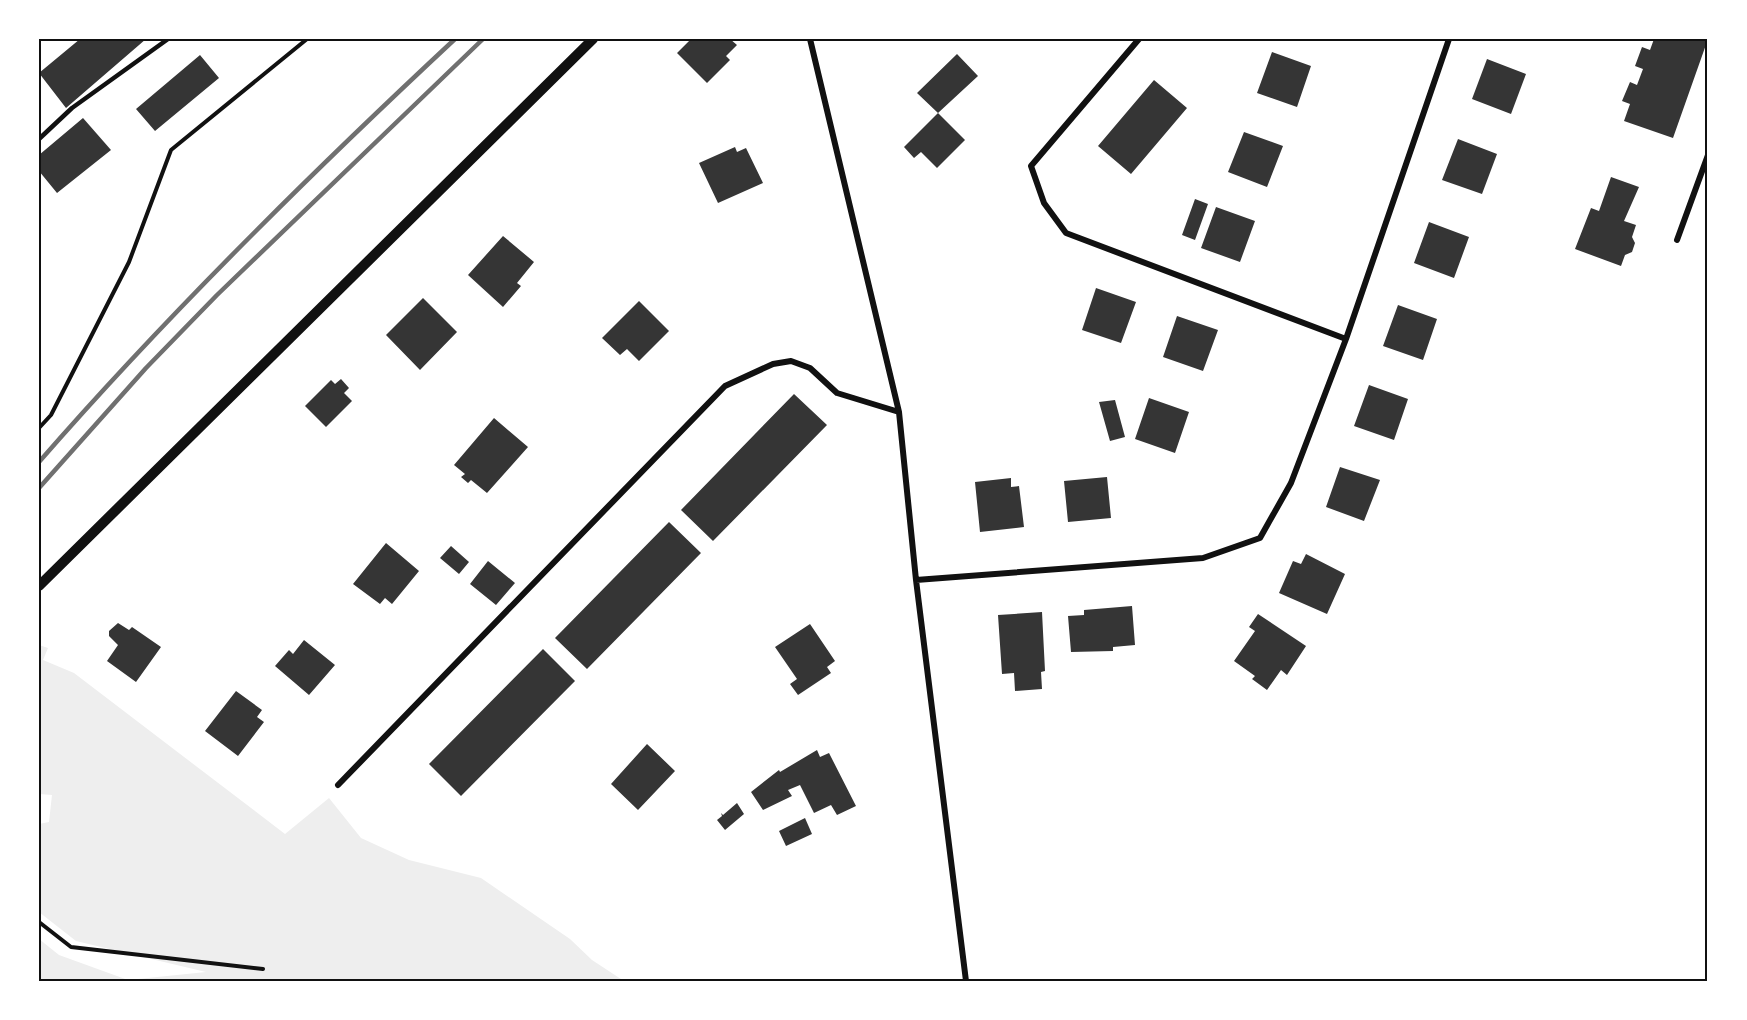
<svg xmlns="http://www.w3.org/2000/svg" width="1747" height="1020" font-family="'Public Sans',sans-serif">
<rect width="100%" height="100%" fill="#fff"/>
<path fill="#eee" d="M 39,645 L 48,648 L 43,660 L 74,673 L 285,834 L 329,798 L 361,838 L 409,860 L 481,878 L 570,939 L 592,960 L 624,981 L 39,981 L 39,939 L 59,955 L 128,980 L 206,972 L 76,941 L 39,912 L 39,824 L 49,822 L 52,795 L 39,794 Z"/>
<path fill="#353535" d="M 80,39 L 146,39 L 66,108 L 39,73 Z
M 691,39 L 730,39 L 737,45 L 726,56 L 730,60 L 707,83 L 677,53 Z
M 1654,39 L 1708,39 L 1673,138 L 1624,121 L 1630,104 L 1622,101 L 1630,82 L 1637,85 L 1643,69 L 1635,66 L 1642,47 L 1650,50 Z
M 1272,52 L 1311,66 L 1297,107 L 1257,93 Z
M 957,54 L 978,76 L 938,113 L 917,93 Z
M 200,55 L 219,78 L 155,131 L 136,109 Z
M 1487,59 L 1526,74 L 1511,114 L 1472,99 Z
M 1154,80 L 1187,108 L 1131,174 L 1098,146 Z
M 938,113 L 965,140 L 937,168 L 921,152 L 914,158 L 904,147 Z
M 83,118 L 111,150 L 57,193 L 39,171 L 39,155 Z
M 1244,132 L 1283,146 L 1267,187 L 1228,172 Z
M 1458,139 L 1497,154 L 1482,194 L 1442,180 Z
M 735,147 L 737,152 L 746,148 L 763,183 L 718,203 L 699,163 Z
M 1611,177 L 1639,187 L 1624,221 L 1636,225 L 1632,237 L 1635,243 L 1632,252 L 1625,255 L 1621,266 L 1575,249 L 1591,208 L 1599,211 Z
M 1195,199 L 1208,204 L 1195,240 L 1182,235 Z
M 1216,207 L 1255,221 L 1240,262 L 1201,248 Z
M 1429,222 L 1469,237 L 1454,278 L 1414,263 Z
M 503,236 L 534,262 L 517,283 L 521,286 L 503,307 L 468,275 Z
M 1096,288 L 1136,302 L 1121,343 L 1082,330 Z
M 423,298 L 457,332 L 420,370 L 386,335 Z
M 639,301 L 669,331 L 639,361 L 627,349 L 620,355 L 602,338 Z
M 1398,305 L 1437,319 L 1423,360 L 1383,346 Z
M 1177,316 L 1218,330 L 1203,371 L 1163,357 Z
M 341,379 L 349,388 L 344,393 L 352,401 L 326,427 L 305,406 L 331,380 L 335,384 Z
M 1369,385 L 1408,399 L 1394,440 L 1354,426 Z
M 794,394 L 827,425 L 713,541 L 681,510 Z
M 1149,398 L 1189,412 L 1175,453 L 1135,439 Z
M 1115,400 L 1125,437 L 1110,441 L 1099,402 Z
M 494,418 L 528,447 L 487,493 L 471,480 L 468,483 L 461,477 L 465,474 L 454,465 Z
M 1340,467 L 1380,480 L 1364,521 L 1326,507 Z
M 1107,477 L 1111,518 L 1068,522 L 1064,481 Z
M 1011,478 L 1011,487 L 1019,486 L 1024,527 L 980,532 L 975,482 Z
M 669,522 L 701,553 L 587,669 L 555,638 Z
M 386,543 L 419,571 L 392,604 L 385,598 L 380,604 L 353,584 Z
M 451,546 L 469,562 L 459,574 L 440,558 Z
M 1306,554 L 1345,574 L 1327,614 L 1279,593 L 1293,561 L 1301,564 Z
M 488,561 L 515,583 L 496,605 L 470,584 Z
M 1132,606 L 1135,645 L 1113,647 L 1113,651 L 1071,652 L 1068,616 L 1084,615 L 1084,610 Z
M 1042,612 L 1045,671 L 1041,672 L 1042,689 L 1015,691 L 1014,673 L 1002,674 L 998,615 Z
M 1258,614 L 1306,646 L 1287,675 L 1281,670 L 1267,690 L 1252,679 L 1255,676 L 1234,661 L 1255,631 L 1249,627 Z
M 118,623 L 129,630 L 132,627 L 161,647 L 136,682 L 107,661 L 118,645 L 109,636 L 109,631 Z
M 810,624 L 835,661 L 827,667 L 831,673 L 798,695 L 790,684 L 797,679 L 775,647 Z
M 304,640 L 335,665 L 309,695 L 275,666 L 289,650 L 293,654 Z
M 543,649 L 575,681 L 461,796 L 429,764 Z
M 236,691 L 262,710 L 257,717 L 264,722 L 238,756 L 205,731 Z
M 647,744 L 675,771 L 638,810 L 611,784 Z
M 817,750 L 820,757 L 829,753 L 856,806 L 837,815 L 831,805 L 814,813 L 800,785 L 788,790 L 792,796 L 763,810 L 751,792 L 779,770 L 780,772 Z
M 737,803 L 744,814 L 725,830 L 717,820 L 722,816 L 721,813 L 723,815 Z
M 805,818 L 812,834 L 786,846 L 779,831 Z"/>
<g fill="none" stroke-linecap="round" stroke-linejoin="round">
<path stroke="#111" stroke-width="4" d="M 39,428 L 51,415 L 129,262 L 171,150 L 307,39
M 39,922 L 71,947 L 263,969"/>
<path stroke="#111" stroke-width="4.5" d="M 39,139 L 72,108 L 168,39"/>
<path stroke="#111" stroke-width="6" d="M 810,39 L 899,412 L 916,580 L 966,981
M 1139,39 L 1031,166 L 1044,203 L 1066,233 L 1346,339
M 1677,240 L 1708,155
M 916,580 L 1203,558 L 1260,538 L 1291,483 L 1346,339 L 1449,39
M 338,785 L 725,386 L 773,364 L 791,361 L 810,368 L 837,393 L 899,412"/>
<path stroke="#111" stroke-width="10" d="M 39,586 L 593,39"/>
<path stroke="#707070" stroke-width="4.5" d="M 39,462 C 169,313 310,174 455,39
M 39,488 L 146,368 L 217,295 L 483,39"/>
</g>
<rect width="1747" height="1020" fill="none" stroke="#ffffff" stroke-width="81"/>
<rect x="40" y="40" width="1666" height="940" fill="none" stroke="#111" stroke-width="2"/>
</svg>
